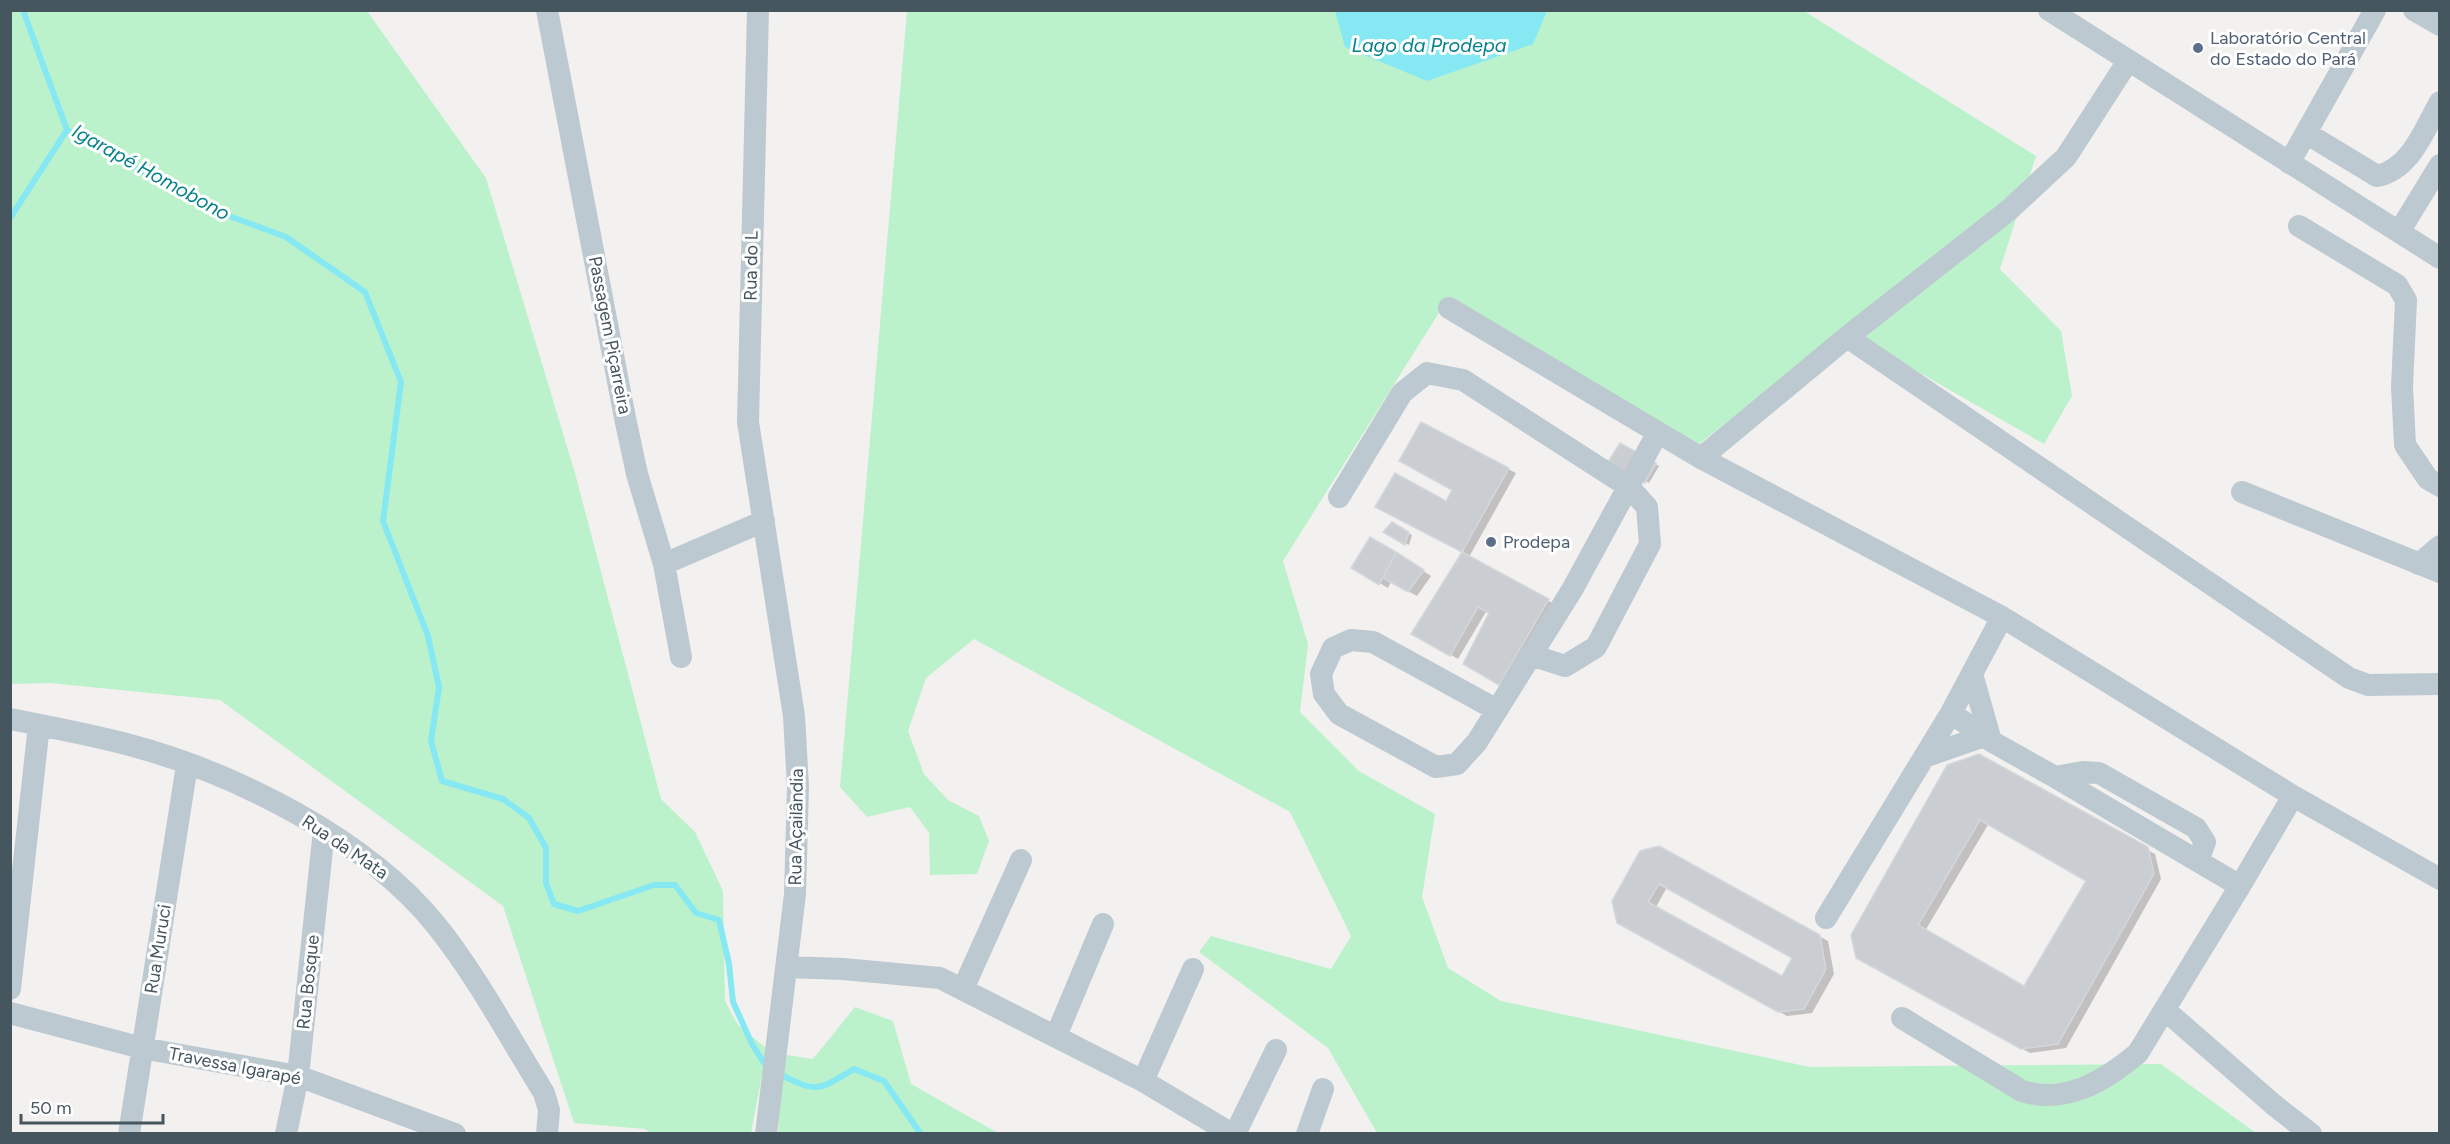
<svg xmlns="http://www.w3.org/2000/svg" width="2450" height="1144" font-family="Figtree,sans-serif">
<rect width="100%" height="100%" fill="#f3f0f0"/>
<path fill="#bcf2cb" d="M 10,11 L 367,11 L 486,178 L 575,473 L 661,799 L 695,832 L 723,891 L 725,1001 L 738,1025 L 767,1049 L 751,1133 L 650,1133 L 645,1129 L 574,1123 L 503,906 L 220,700 L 50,683 L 11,684 Z
M 907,11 L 1804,11 L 2036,156 L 2000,269 L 2061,331 L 2072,396 L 2044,444 L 1845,330 L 1690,451 L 1447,300 L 1283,561 L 1308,644 L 1300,712 L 1359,771 L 1435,814 L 1422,897 L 1448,968 L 1501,1001 L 1810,1067 L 2161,1064 L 2256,1133 L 1377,1133 L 1328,1048 L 1199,952 L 1211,936 L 1331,969 L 1351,936 L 1290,812 L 974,639 L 926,678 L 908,731 L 924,774 L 948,800 L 979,816 L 989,841 L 977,874 L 930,875 L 929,833 L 910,807 L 867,817 L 840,787 Z
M 855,1007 L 893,1021 L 911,1084 L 998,1133 L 778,1134 L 781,1075 L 787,1055 L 813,1059 Z"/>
<path fill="#86e8f2" d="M 1335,11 L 1335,10 L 1547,11 L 1533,44 L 1427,81 L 1345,47 Z"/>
<path fill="#0003" fill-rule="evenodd" d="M 1620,445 L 1659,466 L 1649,483 L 1610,462 Z
M 1508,469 L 1516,473 L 1469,557 L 1556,605 L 1508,688 L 1465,663 L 1491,613 L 1487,610 L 1458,659 L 1413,633 L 1464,551 L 1385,511 L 1447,503 Z
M 1392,524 L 1412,535 L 1409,545 L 1385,532 Z
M 1371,539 L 1431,576 L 1417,596 L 1391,582 L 1388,588 L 1353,567 Z
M 1979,755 L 2155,854 L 2161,879 L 2066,1048 L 2030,1053 L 1857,957 ZM 1989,823 L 2088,880 L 2025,988 L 1925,931 Z
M 1659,848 L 1828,941 L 1834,974 L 1812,1013 L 1787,1016 L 1618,922 ZM 1667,887 L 1794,958 L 1782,978 L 1656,907 Z"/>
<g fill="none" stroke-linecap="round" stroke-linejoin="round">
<path stroke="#86e8f2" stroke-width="6" d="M 23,10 L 67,130 L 213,210 L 286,237 L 365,292 L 401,382 L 383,521 L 428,636 L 439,687 L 431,741 L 442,781 L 503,799 L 529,818 L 546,848 L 546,883 L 554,904 L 578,911 L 654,885 L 675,885 L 696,913 L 719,920 L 729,964 L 733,1002 L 752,1044 L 767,1068
M 10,218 L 67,130
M 779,1074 C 818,1093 817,1091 854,1069 L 884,1081 L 921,1134"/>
</g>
<path fill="#caced3" stroke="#d3d7dc" stroke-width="1.5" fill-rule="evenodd" d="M 1421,422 L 1509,468 L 1462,552 L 1375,507 L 1395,473 L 1446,501 L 1452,490 L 1399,461 Z
M 1620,443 L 1656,463 L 1645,483 L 1608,462 Z
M 1392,522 L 1409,532 L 1405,545 L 1383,532 Z
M 1370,537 L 1396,552 L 1379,585 L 1351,568 Z
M 1396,552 L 1424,570 L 1408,592 L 1383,578 Z
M 1462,552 L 1549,599 L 1499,685 L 1463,664 L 1489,613 L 1478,607 L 1450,656 L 1411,634 Z
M 1979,754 L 2148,847 L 2154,874 L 2058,1044 L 2021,1049 L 1856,958 L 1851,935 L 1947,765 ZM 1980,820 L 2086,881 L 2024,986 L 1918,925 Z
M 1659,846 L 1820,935 L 1826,969 L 1804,1009 L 1778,1012 L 1617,923 L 1612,901 L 1640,851 ZM 1659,884 L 1792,958 L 1782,976 L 1648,902 Z"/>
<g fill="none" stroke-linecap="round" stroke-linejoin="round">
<path stroke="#bdc9d0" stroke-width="22" d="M 547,10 L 625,418 L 637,474 L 664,564 L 681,657
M 758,10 L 748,422 L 794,716 L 798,787 L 795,894 L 766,1134
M 2049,10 L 2440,258
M 2414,10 L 2440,25
M 2306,133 L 2377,176 C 2411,169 2424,130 2440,102
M 2289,163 L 2375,10
M 2299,226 L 2397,285 L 2406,300 L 2402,387 L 2405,445 L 2428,479 L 2440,486
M 2399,232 L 2440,165
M 1449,308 L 1701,458 L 1847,337 L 2349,678 L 2368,685 L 2440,684
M 1847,337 L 2009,210 L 2066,157 L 2128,61
M 1701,458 L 2002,617 L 2293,796 L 2440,879
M 2242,492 L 2440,572
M 1339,497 L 1402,393 L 1427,373 L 1463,380 L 1629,487 L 1647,507 L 1650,544 L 1596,647 L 1565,666 L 1531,655
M 664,564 L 764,521
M 2419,564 L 2440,546
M 1972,674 L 1991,741
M 1497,710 L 1373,642 L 1351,640 L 1333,648 L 1321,674 L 1324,694 L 1339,714 L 1436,767 L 1457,764 L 1477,742 L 1572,590 L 1657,434
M 1951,713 L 1991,741 L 2055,777 L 2083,772 L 2099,773 L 2196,828 L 2205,842 L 2198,861
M 10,719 C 49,727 88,734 126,744 C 233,772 366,838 436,925 C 477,976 509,1037 544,1093 L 549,1110 L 547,1134
M 1924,757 L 1984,736
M 2055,777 L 2240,886 L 2293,796
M 1826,918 L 1951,713 L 2002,617
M 787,967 L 843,969 L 940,978 L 1143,1081 L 1232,1134
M 10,989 L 39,725
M 963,989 L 1021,860
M 2165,1010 L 2274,1105 L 2311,1134
M 10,1013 L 142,1048 L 298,1076 L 455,1134
M 1902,1018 L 2022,1091 C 2066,1105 2106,1080 2138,1053 L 2240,886
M 1056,1036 L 1103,924
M 1143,1081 L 1193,969
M 129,1134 L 187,765
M 286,1134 L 298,1076 L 324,830
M 1235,1134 L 1276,1050
M 1307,1134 L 1323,1089"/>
</g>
<g fill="#5c6f8a" stroke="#fff" stroke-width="2">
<circle cx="2198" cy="48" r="6"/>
<circle cx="1491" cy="542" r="6"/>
</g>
<g text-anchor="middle" stroke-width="6" stroke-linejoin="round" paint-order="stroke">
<g font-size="18" fill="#4e5e75" stroke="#fff" text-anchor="start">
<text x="2210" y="44">Laboratório Central<tspan x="2210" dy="21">do Estado do Pará</tspan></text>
<text x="1503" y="548">Prodepa</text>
</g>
<g font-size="18" fill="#46565f" stroke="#fff">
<text transform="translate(751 266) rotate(-89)" y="6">Rua do L</text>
<text transform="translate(610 335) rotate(79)" y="6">Passagem Piçarreira</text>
<text transform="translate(796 827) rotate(-89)" y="6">Rua Açailândia</text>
<text transform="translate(345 847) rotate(34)" y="6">Rua da Mata</text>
<text transform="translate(158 949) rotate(-81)" y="6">Rua Muruci</text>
<text transform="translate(308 982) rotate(-84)" y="6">Rua Bosque</text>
<text transform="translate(235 1066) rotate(11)" y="6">Travessa Igarapé</text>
</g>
<g font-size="20" font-style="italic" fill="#06808d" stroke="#fff">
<text x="1429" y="52">Lago da Prodepa</text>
<text transform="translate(151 172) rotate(29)" y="7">Igarapé Homobono</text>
</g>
</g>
<rect width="2450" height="1144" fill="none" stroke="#46565f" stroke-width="24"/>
<path d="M21 1114v9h142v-9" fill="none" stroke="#46565f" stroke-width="3"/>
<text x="30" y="1114" font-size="18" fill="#46565f" stroke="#ffffff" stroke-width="4.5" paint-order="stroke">50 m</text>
</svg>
